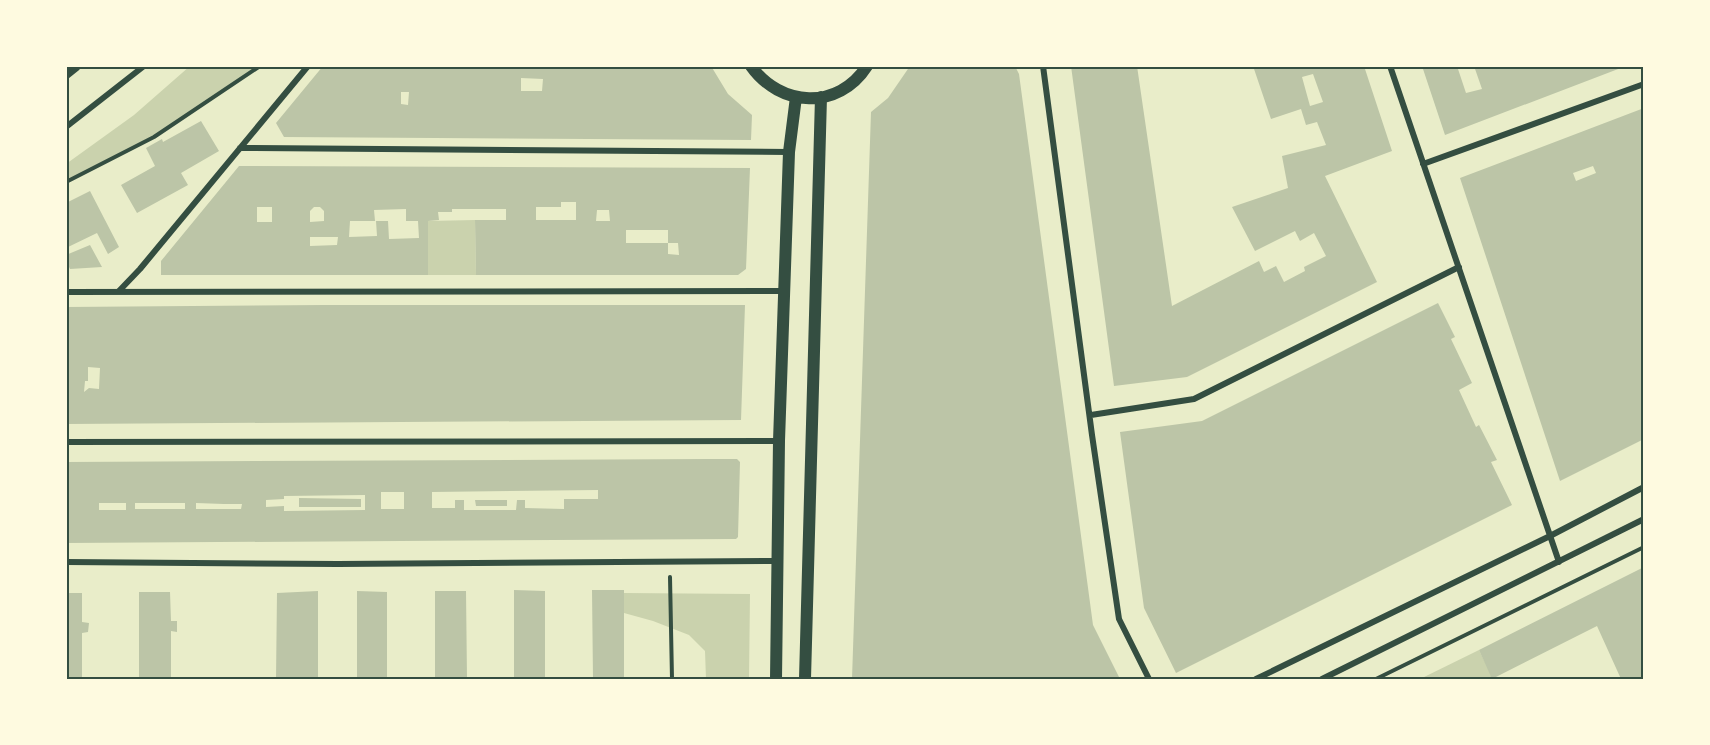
<svg xmlns="http://www.w3.org/2000/svg" width="1710" height="745" font-family="'Titillium Web',sans-serif">
<rect width="100%" height="100%" fill="#e9edc9"/>
<path fill="#cad2ad" d="M 190,66 L 260,66 L 154,137 L 66,182 L 66,164 L 134,115 Z
M 475,220 L 476,275 L 428,275 L 428,221 Z
M 624,593 L 750,594 L 749,679 L 706,679 L 705,651 L 689,635 L 653,621 L 624,613 Z
M 1479,650 L 1493,679 L 1420,679 Z"/>
<path fill="#bcc5a7" fill-rule="evenodd" d="M 323,66 L 711,66 L 728,94 L 752,115 L 751,140 L 284,137 L 276,123 ZM 521,78 L 543,79 L 542,91 L 521,91 ZM 401,92 L 409,92 L 408,105 L 401,104 Z
M 910,66 L 1015,66 L 1019,74 L 1093,625 L 1120,679 L 852,679 L 871,112 L 888,98 Z
M 1071,66 L 1137,66 L 1172,306 L 1259,261 L 1264,272 L 1276,266 L 1284,282 L 1305,271 L 1304,267 L 1326,256 L 1314,233 L 1300,241 L 1295,231 L 1255,251 L 1232,207 L 1288,188 L 1282,156 L 1326,145 L 1317,122 L 1306,125 L 1301,109 L 1271,119 L 1253,66 L 1364,66 L 1392,151 L 1325,176 L 1377,282 L 1187,377 L 1114,386 ZM 1313,74 L 1323,102 L 1310,106 L 1302,77 Z
M 1422,66 L 1457,66 L 1466,93 L 1482,89 L 1474,66 L 1626,66 L 1445,135 Z
M 1644,108 L 1644,439 L 1560,481 L 1460,178 ZM 1593,166 L 1596,173 L 1576,181 L 1573,173 Z
M 201,121 L 219,151 L 181,173 L 188,185 L 137,213 L 121,185 L 155,166 L 146,148 L 162,139 L 163,142 Z
M 239,166 L 750,168 L 746,269 L 738,275 L 476,275 L 475,220 L 506,220 L 506,209 L 452,209 L 452,212 L 438,212 L 439,220 L 428,221 L 428,275 L 161,275 L 161,261 ZM 561,202 L 576,202 L 576,220 L 536,220 L 536,207 L 561,207 ZM 257,207 L 272,207 L 272,222 L 257,222 ZM 314,207 L 320,207 L 324,211 L 324,221 L 310,222 L 310,211 ZM 406,209 L 406,221 L 418,221 L 419,238 L 389,239 L 388,221 L 376,221 L 377,236 L 349,237 L 350,221 L 375,221 L 374,210 ZM 597,210 L 609,210 L 610,221 L 596,221 ZM 626,230 L 668,230 L 668,243 L 626,243 ZM 310,237 L 338,237 L 337,245 L 310,246 ZM 668,243 L 678,243 L 679,255 L 668,254 Z
M 90,191 L 119,247 L 108,254 L 97,233 L 66,248 L 66,203 Z
M 90,245 L 102,267 L 70,269 L 66,261 L 66,255 Z
M 1438,303 L 1455,337 L 1451,339 L 1472,383 L 1459,390 L 1476,427 L 1479,425 L 1497,460 L 1491,462 L 1512,505 L 1176,673 L 1144,608 L 1120,432 L 1202,421 Z
M 325,305 L 745,305 L 741,420 L 66,424 L 66,307 ZM 88,367 L 100,368 L 99,389 L 89,388 L 84,392 L 85,381 L 88,381 Z
M 707,459 L 737,459 L 740,462 L 738,537 L 736,539 L 66,543 L 66,462 ZM 598,490 L 598,499 L 564,499 L 564,509 L 525,508 L 525,500 L 517,500 L 516,510 L 464,510 L 464,500 L 455,500 L 455,508 L 432,508 L 432,492 ZM 381,492 L 404,492 L 404,509 L 381,509 ZM 365,495 L 365,510 L 284,511 L 284,506 L 266,507 L 266,500 L 284,499 L 284,496 ZM 99,503 L 126,503 L 126,510 L 99,510 ZM 135,503 L 185,503 L 185,509 L 135,509 ZM 196,503 L 224,504 L 242,504 L 241,509 L 196,509 Z
M 299,498 L 361,499 L 361,507 L 299,507 Z
M 475,500 L 507,500 L 507,506 L 476,506 Z
M 1644,567 L 1644,679 L 1621,679 L 1597,626 L 1492,679 L 1479,650 Z
M 514,590 L 545,591 L 545,679 L 514,679 Z
M 592,590 L 624,590 L 624,679 L 593,679 Z
M 318,591 L 318,679 L 276,679 L 277,593 Z
M 357,591 L 387,592 L 387,679 L 357,679 Z
M 435,591 L 466,591 L 467,679 L 435,679 Z
M 139,592 L 170,592 L 171,621 L 177,621 L 177,632 L 171,631 L 171,679 L 139,679 Z
M 66,593 L 82,593 L 82,622 L 89,623 L 88,632 L 82,633 L 82,679 L 66,679 Z"/>
<g fill="none" stroke-linecap="round" stroke-linejoin="round">
<path stroke="#344e41" stroke-width="4" d="M 66,182 L 154,137 L 260,66
M 670,577 L 672,679
M 1376,679 L 1644,547"/>
<path stroke="#344e41" stroke-width="6" d="M 1043,66 L 1092,435 L 1119,619 L 1149,679
M 1390,66 L 1559,562
M 66,127 L 144,66
M 240,148 L 789,152
M 1423,164 L 1644,84
M 119,291 L 140,269 L 308,66
M 66,292 L 785,291
M 1091,415 L 1194,399 L 1459,267
M 66,442 L 779,441
M 66,562 L 338,564 L 778,561
M 1256,679 L 1550,536 L 1644,487
M 1322,679 L 1644,519"/>
<path stroke="#344e41" stroke-width="10" d="M 66,74 L 76,66"/>
<path stroke="#344e41" stroke-width="12" d="M 751,66 C 780,107 838,111 867,66
M 776,679 L 779,441 L 789,152 L 796,97
M 805,679 L 821,97"/>
</g>
<rect width="1710" height="745" fill="none" stroke="#fefae0" stroke-width="135"/>
<rect x="68" y="68" width="1574" height="610" fill="none" stroke="#344e41" stroke-width="2"/>
</svg>
